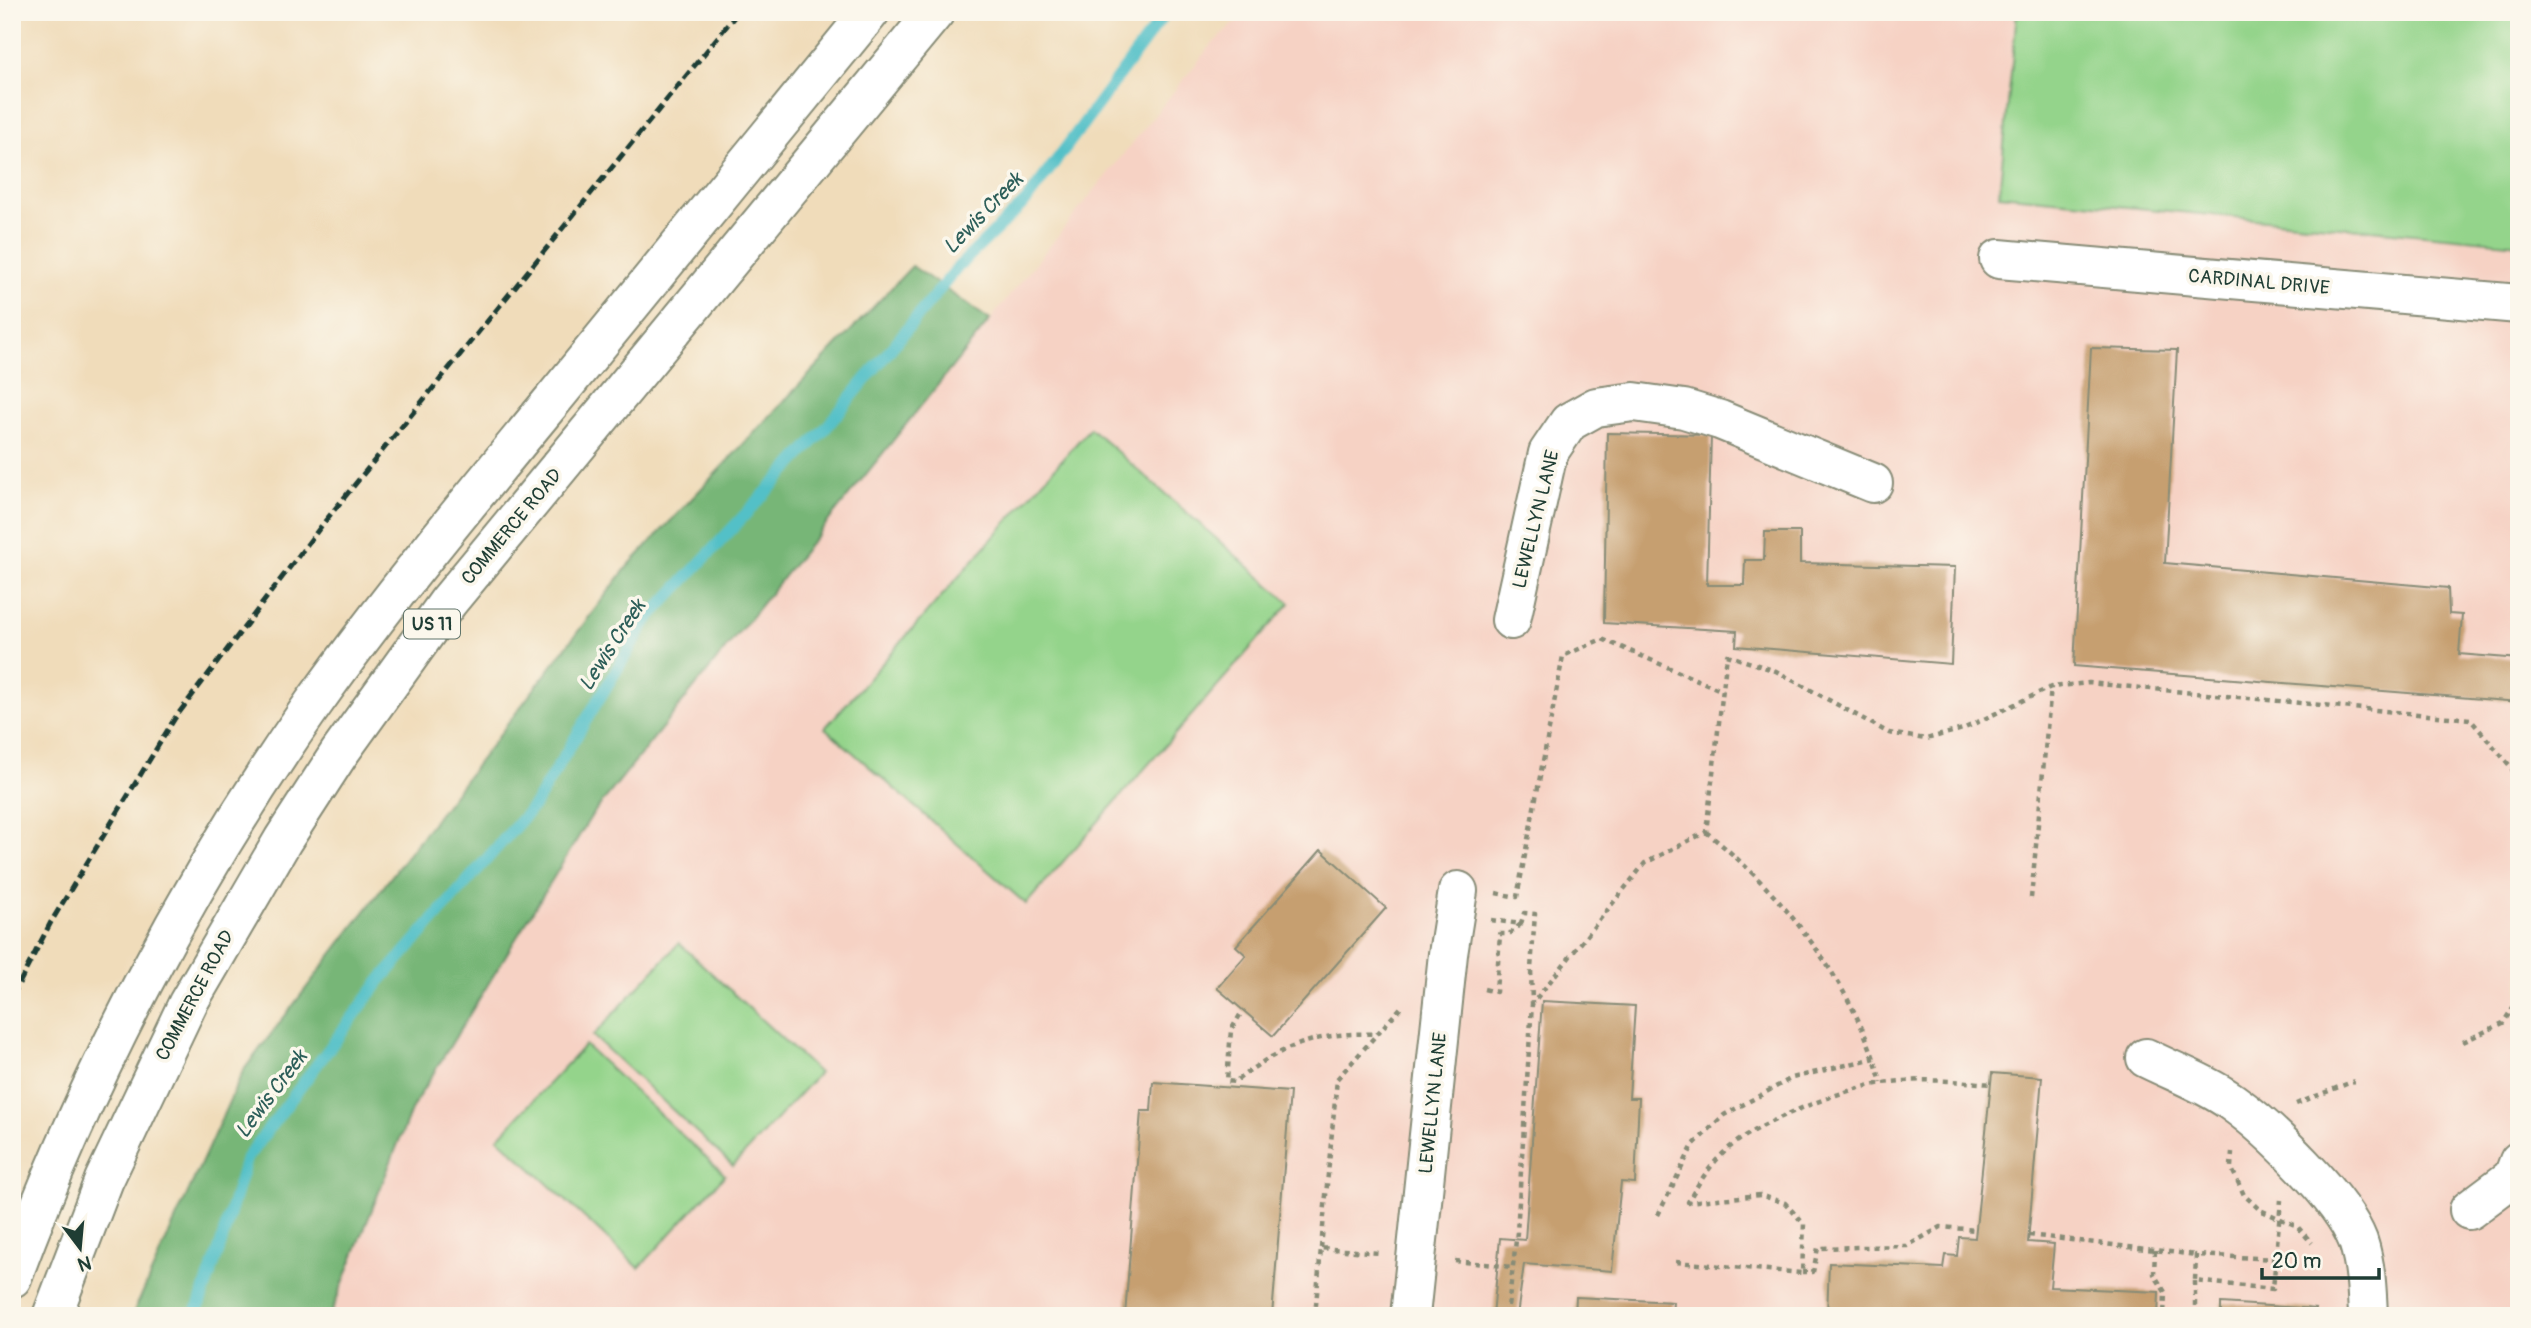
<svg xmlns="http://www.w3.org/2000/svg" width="2531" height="1328" font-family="Pangolin,sans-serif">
<rect width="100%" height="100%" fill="#fbf7ec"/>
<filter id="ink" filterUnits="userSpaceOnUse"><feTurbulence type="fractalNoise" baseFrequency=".0143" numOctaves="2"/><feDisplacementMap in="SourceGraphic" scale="14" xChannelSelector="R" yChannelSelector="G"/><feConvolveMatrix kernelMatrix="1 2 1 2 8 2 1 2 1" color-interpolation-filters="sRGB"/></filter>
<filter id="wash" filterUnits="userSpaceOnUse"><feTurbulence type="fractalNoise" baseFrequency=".00686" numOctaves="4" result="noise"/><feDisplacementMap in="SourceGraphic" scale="28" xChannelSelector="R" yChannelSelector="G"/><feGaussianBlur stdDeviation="1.57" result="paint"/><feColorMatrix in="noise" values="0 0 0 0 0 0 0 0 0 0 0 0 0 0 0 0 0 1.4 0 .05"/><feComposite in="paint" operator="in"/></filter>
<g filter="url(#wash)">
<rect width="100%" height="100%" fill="#f0dcba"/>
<path fill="#f6d2c4" d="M 1247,12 L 2519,12 L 2519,1316 L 330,1316 L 412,1108 L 592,815 L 1212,44 Z"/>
<path fill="#94d48b" stroke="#5a8860" stroke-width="2" d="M 2017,12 L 2519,12 L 2519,244 L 1999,195 Z
M 1090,428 L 1290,603 L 1026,904 L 825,728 Z
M 679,943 L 819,1073 L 733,1166 L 593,1036 Z
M 585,1045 L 725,1175 L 639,1268 L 498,1138 Z"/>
<path fill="#77b677" stroke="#4b7a56" stroke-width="2" d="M 912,266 L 990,320 L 592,815 L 412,1108 L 330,1316 L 132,1316 L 243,1071 L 628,566 Z"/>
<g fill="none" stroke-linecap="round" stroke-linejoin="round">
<path stroke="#52c0c7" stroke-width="12" d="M 195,1316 L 219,1250 L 246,1159 L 380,981 L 535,804 L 647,620 L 825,429 L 958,267 L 1027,200 L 1166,12"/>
</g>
<g id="blocks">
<path fill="#c69f6f" d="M 2091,348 L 2177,350 L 2165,563 L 2448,588 L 2449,614 L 2462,615 L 2459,654 L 2519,659 L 2519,702 L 2074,666 Z
M 1607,433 L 1711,435 L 1707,585 L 1744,585 L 1745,560 L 1764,560 L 1765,532 L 1800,532 L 1800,563 L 1955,567 L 1951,664 L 1736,646 L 1737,631 L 1604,623 Z
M 1321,850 L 1386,908 L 1273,1036 L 1217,988 L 1246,955 L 1236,946 Z
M 1542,1001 L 1635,1006 L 1629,1098 L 1639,1098 L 1635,1183 L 1621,1182 L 1612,1271 L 1524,1264 L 1517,1316 L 1493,1316 L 1500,1238 L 1525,1240 Z
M 1992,1073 L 2042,1077 L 2028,1242 L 2054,1244 L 2050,1287 L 2159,1292 L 2158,1316 L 1827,1316 L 1829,1263 L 1943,1268 L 1945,1255 L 1957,1256 L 1959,1237 L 1975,1238 Z
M 1153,1082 L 1290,1092 L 1272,1316 L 1125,1316 L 1141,1111 L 1151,1111 Z
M 1576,1297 L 1673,1302 L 1672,1316 L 1575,1316 Z
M 2221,1303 L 2316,1309 L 2315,1316 L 2221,1316 Z"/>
</g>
</g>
<g filter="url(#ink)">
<use href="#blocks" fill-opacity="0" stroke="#888c77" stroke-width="2"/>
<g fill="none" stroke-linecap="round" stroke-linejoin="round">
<defs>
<path id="minor" d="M 1999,259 L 2519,304
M 1511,620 L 1548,453 L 1569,422 L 1596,407 L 1634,402 L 1684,409 L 1720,420 L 1873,483
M 2146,1058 C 2174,1072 2207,1084 2232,1102 C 2270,1129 2342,1199 2358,1241 C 2366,1265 2367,1291 2368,1316
M 2469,1210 L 2513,1177 L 2519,1161
M 1410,1316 L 1448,954 L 1458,891"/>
<path id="major" d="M 12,1278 C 86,1077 190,879 313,704 C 388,599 470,500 552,401 C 658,271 764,141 870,12
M 52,1316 L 104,1180 L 188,1003 L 283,840 L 340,752 L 448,602 L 935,12"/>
</defs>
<use href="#minor" stroke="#888c77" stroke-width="42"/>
<use href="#major" stroke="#888c77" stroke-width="42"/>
<path stroke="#888c77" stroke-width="4.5" stroke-dasharray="5 5" stroke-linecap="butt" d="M 1706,832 C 1781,891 1858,989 1881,1083
M 1496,893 L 1517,897 L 1563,656 L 1602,639 L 1723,691
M 2031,898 L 2051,687
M 1491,920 L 1521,924 L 1524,913 L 1535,914 L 1531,969 L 1532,1003
M 1484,989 L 1496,992 L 1500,934 L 1509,934 L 1521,924
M 1240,1015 L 1231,1030 L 1227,1081 L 1235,1082 C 1277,1047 1321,1031 1376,1034
M 2463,1042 L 2503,1023 L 2519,998
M 2296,1104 L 2354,1081
M 2232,1152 L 2231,1167 L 2244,1195 L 2260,1210 L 2297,1226 L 2312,1243
M 1658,1215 L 1693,1145 L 1724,1115 L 1792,1078 L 1875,1058
M 2029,1235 L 2196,1255
M 1321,1248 L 1337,1079 L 1403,1005
M 2155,1250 L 2154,1274 L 2165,1292 L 2164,1316
M 2276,1259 L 2196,1255 L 2195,1281 L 2273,1289 L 2281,1200
M 1455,1261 L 1513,1267
M 1676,1262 L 1802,1273 L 1804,1224 L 1785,1203 L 1760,1195 L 1688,1202 C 1698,1183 1713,1161 1730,1147 C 1760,1122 1844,1088 1883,1083 C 1919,1078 1955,1081 1991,1084
M 1802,1272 L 1813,1272 L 1818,1248 L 1907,1246 L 1941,1227 L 1976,1230
M 1315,1316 L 1321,1248 L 1379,1253
M 1507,1316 L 1517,1232 L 1532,1004 L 1645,863 L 1706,832 L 1727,655 L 1776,671 L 1889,733 L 1926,739 L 1963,729 L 2051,687 L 2089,683 L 2470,719 L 2511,767 L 2519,784
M 2195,1316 L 2195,1281"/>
<use href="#minor" stroke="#fff" stroke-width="38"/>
<use href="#major" stroke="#fff" stroke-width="38"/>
<path stroke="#1f3d34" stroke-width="5" stroke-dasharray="10 5" stroke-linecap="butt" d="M 12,997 L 51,922 L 175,718 L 322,525 L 738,12"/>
</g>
</g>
<g text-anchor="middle" stroke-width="7" stroke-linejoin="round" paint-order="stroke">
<rect fill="#fbf7ec" stroke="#61756b" stroke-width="2" x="404" y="609.5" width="56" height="29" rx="5"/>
<g font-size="18" font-weight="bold" fill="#1f3d34">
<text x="432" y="630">US 11</text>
</g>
<g font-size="19" fill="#1f3d34" stroke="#fbf7ec">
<text transform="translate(2259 281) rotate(5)" y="7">CARDINAL DRIVE</text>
<text transform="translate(1535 519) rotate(-76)" y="7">LEWELLYN LANE</text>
<text transform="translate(511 526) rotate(-50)" y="7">COMMERCE ROAD</text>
<text transform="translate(194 995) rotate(-62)" y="7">COMMERCE ROAD</text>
<text transform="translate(1432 1103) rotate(-84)" y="7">LEWELLYN LANE</text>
</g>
<g font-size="21" font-style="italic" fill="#2c5e59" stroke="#fbf7ec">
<text transform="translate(983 213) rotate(-46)" y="7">Lewis Creek</text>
<text transform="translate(612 645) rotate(-57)" y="7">Lewis Creek</text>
<text transform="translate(271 1094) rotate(-53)" y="7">Lewis Creek</text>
</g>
</g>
<rect width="2531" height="1328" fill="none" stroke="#fbf7ec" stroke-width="42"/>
<g transform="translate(80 1248) rotate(164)" stroke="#fbf7ec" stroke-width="5" paint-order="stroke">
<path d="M0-5L12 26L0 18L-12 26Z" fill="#1f3d34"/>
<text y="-10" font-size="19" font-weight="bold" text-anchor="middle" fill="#1f3d34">N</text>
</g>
<path d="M2262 1268v10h117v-10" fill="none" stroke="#1f3d34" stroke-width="3.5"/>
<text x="2272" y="1268" font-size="21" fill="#1f3d34" stroke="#fbf7ec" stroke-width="5" paint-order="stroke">20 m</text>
</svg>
